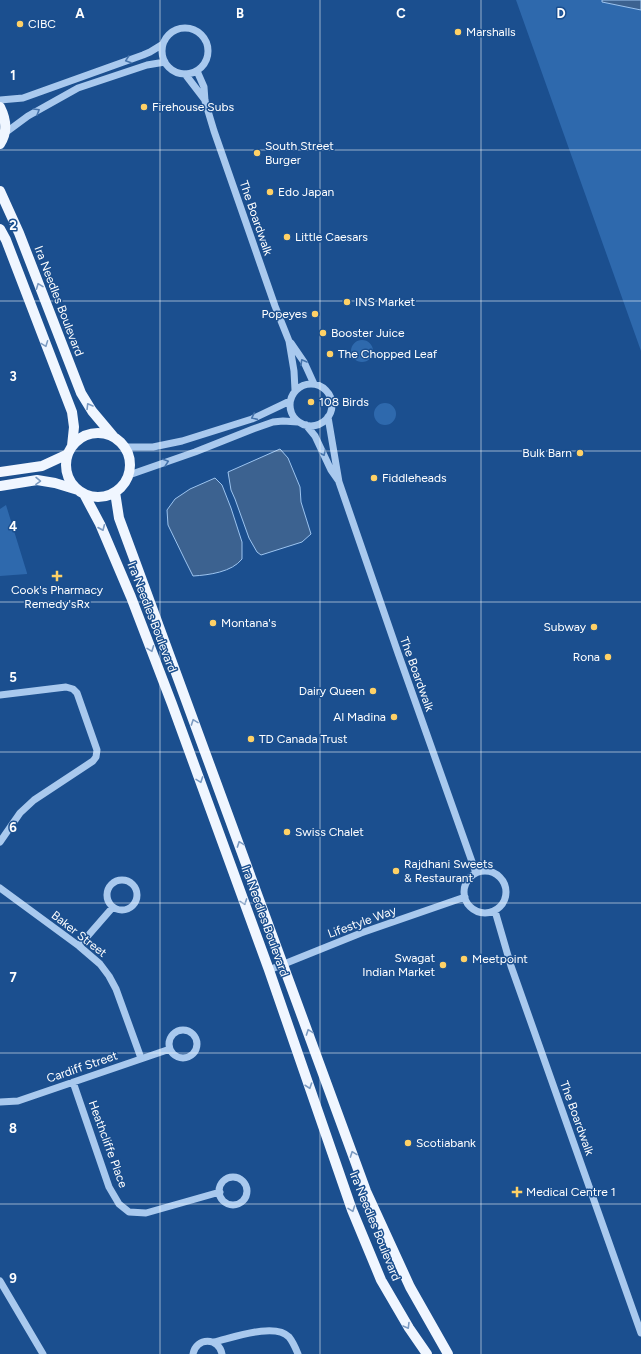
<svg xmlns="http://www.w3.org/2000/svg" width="641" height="1354" font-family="Figtree,sans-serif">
<rect width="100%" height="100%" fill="#1b4f8f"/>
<path fill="#2e69ad" d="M 516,0 L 602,0 L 602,2 L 641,10 L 641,351 Z
M351 351a11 11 0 1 1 22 0a11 11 0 1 1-22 0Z
M374 414a11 11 0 1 1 22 0a11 11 0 1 1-22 0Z
M 6,505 L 27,573 L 27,574 L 0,576 L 0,509 Z"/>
<path fill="#3c6290" stroke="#9cc4f0" d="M 602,0 L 641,0 L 641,10 L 602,2 Z
M 280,449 L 288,458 L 300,487 L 301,502 L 311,534 L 302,542 L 261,555 L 257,552 L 249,538 L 235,499 L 231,490 L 228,472 Z
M 215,478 L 222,485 L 231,508 L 242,542 L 242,559 C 232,572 209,575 193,576 L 185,560 L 168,525 L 167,510 L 175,499 L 190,489 Z"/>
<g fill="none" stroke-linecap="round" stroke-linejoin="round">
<path stroke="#a9c9ee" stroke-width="7" d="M162 51a23 23 0 1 1 46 0a23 23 0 1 1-46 0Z
M 197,71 L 204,87 L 205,101 L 214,131 L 275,306 L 289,341 L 294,371 L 295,390
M 185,74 L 205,100
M 0,100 L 23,98 L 143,55 L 150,52 L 163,44
M 5,133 L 28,116 L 78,88 L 147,65 L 165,62
M 291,343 L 304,362 L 314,384
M290 405a21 21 0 1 1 42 0a21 21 0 1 1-42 0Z
M 328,417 L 339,482 L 398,653 L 476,873
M 306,425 L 315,436 L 331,470 L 338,480
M 125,447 L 153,447 L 182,441 L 252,419 L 290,401
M 129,475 L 195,452 L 253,429 L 273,422 L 283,421 L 298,422
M 0,695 L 66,687 L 73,689 L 77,693 L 97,750 L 96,757 L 93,761 L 34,800 L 20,813 L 0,842
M464 892a21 21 0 1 1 42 0a21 21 0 1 1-42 0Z
M107 895a15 15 0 1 1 30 0a15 15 0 1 1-30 0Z
M 0,888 L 79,946 L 100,964 L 109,976 L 116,989 L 141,1058
M 495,911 L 511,966 L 641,1333
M 79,946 L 113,907
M 269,970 L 361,933 L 465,897
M169 1044a14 14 0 1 1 28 0a14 14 0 1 1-28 0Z
M 73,1082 L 109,1187 L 119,1204 L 129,1212 L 146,1213 L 220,1192
M 0,1102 L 18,1101 L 170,1049
M219 1191a14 14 0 1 1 28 0a14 14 0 1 1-28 0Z
M 0,1281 L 43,1354
M 214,1342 C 232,1338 275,1322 289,1337 C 293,1342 296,1349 298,1354
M 193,1354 C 196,1337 219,1337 222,1354"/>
<path stroke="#f0f6ff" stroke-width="10" d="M 0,107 C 6,119 8,132 0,144
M 0,191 L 19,233 L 81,393 L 92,411 L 113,436
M 0,229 L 6,240 L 72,412 L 74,427 L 72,446
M66 465a32 32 0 1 1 64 0a32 32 0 1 1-64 0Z
M 0,472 L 42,466 L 68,454
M 0,486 L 37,480 L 55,483 L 78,490
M 115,492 L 119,518 L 136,564 L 366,1191 L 410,1287 L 448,1354
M 84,494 L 100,524 L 131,597 L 172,704 L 269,970 L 352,1210 L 381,1280 L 409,1328 L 427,1354"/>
</g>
<defs><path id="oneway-chevron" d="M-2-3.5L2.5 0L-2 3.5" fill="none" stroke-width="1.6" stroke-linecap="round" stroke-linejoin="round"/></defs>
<g stroke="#4674ac">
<use href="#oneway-chevron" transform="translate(128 60) rotate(161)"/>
<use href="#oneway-chevron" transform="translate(37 111) rotate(-31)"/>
<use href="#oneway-chevron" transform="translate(303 362) rotate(-120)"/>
<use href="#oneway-chevron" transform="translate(254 417) rotate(155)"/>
<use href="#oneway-chevron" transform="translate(323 453) rotate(65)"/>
<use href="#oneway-chevron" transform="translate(166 462) rotate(-19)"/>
</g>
<g stroke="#7b9ac1">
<use href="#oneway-chevron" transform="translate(39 286) rotate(-111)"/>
<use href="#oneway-chevron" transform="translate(45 344) rotate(69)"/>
<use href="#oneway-chevron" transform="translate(89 406) rotate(-121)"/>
<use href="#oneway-chevron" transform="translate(38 481) rotate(1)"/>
<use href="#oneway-chevron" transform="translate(102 528) rotate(67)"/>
<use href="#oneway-chevron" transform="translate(151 649) rotate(69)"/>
<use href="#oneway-chevron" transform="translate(194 722) rotate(-110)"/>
<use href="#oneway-chevron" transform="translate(200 780) rotate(70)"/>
<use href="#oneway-chevron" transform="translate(240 844) rotate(-110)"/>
<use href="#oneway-chevron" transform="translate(244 902) rotate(70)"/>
<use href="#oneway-chevron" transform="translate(309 1032) rotate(-110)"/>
<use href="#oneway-chevron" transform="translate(309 1086) rotate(71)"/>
<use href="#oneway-chevron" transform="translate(353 1154) rotate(-110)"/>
<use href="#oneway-chevron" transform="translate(352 1209) rotate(70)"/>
<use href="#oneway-chevron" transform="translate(407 1326) rotate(59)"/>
</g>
<path fill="none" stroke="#fff" stroke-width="1" stroke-opacity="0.55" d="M 160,0 L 160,1354M 320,0 L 320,1354M 481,0 L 481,1354M 0,150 L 641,150M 0,301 L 641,301M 0,451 L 641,451M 0,602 L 641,602M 0,752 L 641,752M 0,903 L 641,903M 0,1053 L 641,1053M 0,1204 L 641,1204"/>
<g fill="#ffd166" stroke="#1b4f8f" stroke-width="1.5">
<circle cx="20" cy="24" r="4"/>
<circle cx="458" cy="32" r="4"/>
<circle cx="144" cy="107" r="4"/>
<circle cx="257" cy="153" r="4"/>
<circle cx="270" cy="192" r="4"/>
<circle cx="287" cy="237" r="4"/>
<circle cx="347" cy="302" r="4"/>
<circle cx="315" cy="314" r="4"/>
<circle cx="323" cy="333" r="4"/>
<circle cx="330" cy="354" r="4"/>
<circle cx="311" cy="402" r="4"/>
<circle cx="580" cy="453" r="4"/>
<circle cx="374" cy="478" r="4"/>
<path d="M55 570h4v4h4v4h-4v4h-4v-4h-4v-4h4z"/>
<circle cx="213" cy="623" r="4"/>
<circle cx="594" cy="627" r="4"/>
<circle cx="608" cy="657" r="4"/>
<circle cx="373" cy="691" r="4"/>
<circle cx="394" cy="717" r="4"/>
<circle cx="251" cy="739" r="4"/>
<circle cx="287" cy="832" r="4"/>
<circle cx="396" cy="871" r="4"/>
<circle cx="464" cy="959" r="4"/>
<circle cx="443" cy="965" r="4"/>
<circle cx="408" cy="1143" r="4"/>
<path d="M515 1186h4v4h4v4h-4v4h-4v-4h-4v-4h4z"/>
</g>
<g text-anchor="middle" stroke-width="3" stroke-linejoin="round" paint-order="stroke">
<g font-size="12" fill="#fff" stroke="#1b4f8f" text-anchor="start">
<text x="28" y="28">CIBC</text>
<text x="466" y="36">Marshalls</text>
<text x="152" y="111">Firehouse Subs</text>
<text x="265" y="150">South Street<tspan x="265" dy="14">Burger</tspan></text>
<text x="278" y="196">Edo Japan</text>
<text x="295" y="241">Little Caesars</text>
<text x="355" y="306">INS Market</text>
<text x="307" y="318" text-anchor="end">Popeyes</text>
<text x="331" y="337">Booster Juice</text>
<text x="338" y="358">The Chopped Leaf</text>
<text x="319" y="406">108 Birds</text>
<text x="572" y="457" text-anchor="end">Bulk Barn</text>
<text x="382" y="482">Fiddleheads</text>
<text x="57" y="594" text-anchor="middle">Cook's Pharmacy<tspan x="57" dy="14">Remedy'sRx</tspan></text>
<text x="221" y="627">Montana's</text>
<text x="586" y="631" text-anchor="end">Subway</text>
<text x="600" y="661" text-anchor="end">Rona</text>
<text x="365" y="695" text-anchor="end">Dairy Queen</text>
<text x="386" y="721" text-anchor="end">Al Madina</text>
<text x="259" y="743">TD Canada Trust</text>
<text x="295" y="836">Swiss Chalet</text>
<text x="404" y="868">Rajdhani Sweets<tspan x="404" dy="14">&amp; Restaurant</tspan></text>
<text x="435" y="962" text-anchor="end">Swagat<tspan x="435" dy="14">Indian Market</tspan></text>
<text x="472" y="963">Meetpoint</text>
<text x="416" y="1147">Scotiabank</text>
<text x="526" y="1196">Medical Centre 1</text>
</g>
<g font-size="12" fill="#fff" stroke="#1b4f8f">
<text transform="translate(256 218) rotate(71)" y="4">The Boardwalk</text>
<text transform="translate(59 301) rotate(69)" y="4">Ira Needles Boulevard</text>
<text transform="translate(152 617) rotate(69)" y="4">Ira Needles Boulevard</text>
<text transform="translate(417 674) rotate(70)" y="4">The Boardwalk</text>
<text transform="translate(265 921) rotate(70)" y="4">Ira Needles Boulevard</text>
<text transform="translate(362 922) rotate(-20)" y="4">Lifestyle Way</text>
<text transform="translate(79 934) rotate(38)" y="4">Baker Street</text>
<text transform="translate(82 1067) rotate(-19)" y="4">Cardiff Street</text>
<text transform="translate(577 1118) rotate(70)" y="4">The Boardwalk</text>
<text transform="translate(108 1144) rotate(70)" y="4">Heathcliffe Place</text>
<text transform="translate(375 1226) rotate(68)" y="4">Ira Needles Boulevard</text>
</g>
</g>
<g font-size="13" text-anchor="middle" font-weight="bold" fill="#fff" stroke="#1b4f8f" stroke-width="3" stroke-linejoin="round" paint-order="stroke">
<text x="80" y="18">A</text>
<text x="240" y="18">B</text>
<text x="401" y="18">C</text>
<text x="561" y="18">D</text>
<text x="13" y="80">1</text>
<text x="13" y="230">2</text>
<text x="13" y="381">3</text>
<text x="13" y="531">4</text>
<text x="13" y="682">5</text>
<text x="13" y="832">6</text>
<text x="13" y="982">7</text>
<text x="13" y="1133">8</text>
<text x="13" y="1283">9</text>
</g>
</svg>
